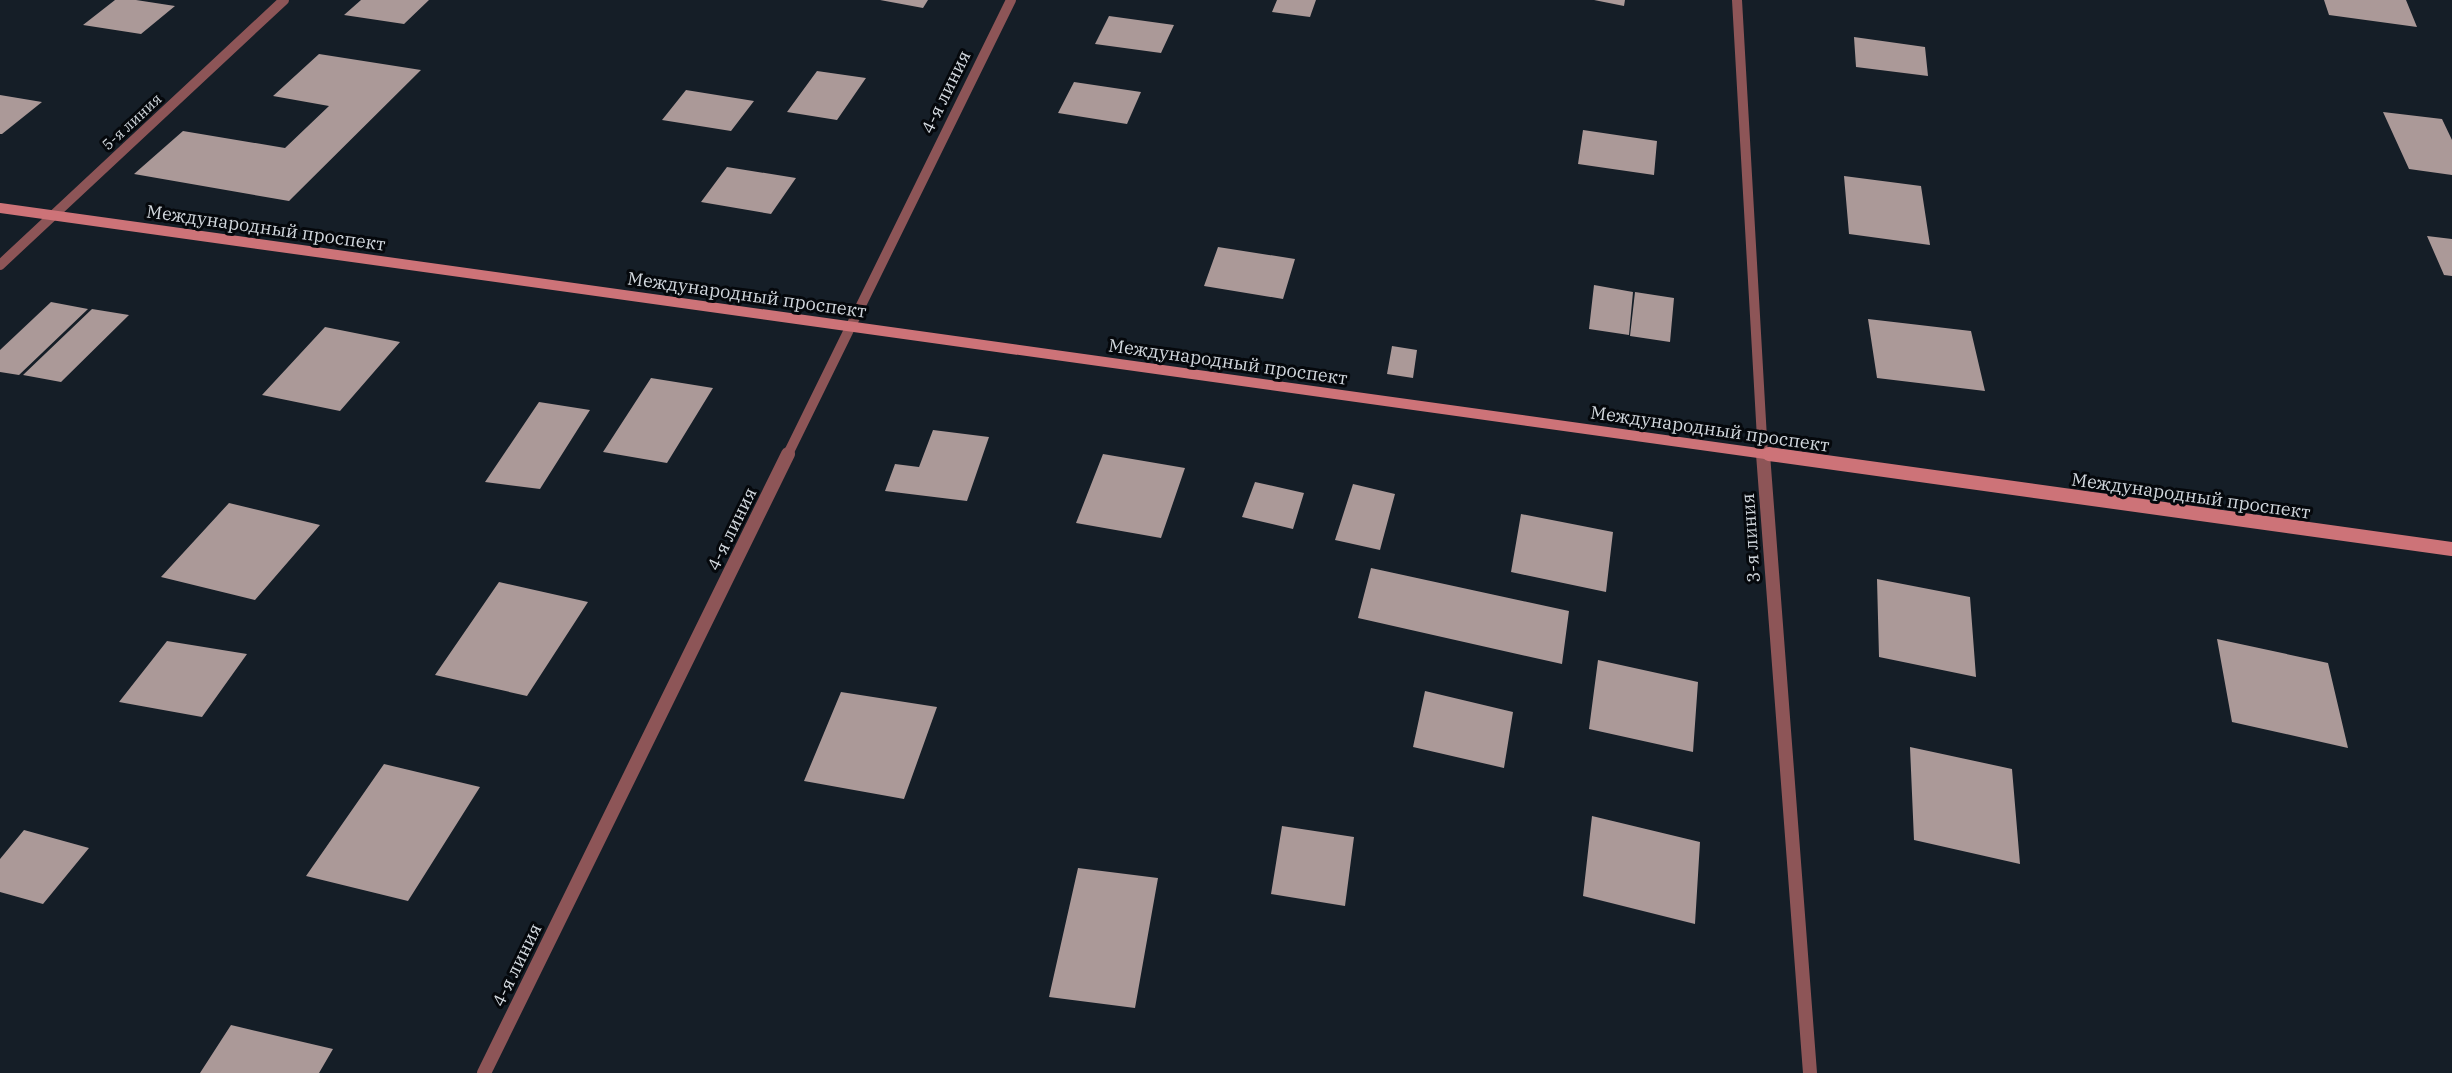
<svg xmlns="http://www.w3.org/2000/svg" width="2452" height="1073" font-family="'IBM Plex Serif',serif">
<rect width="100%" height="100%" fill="#151e27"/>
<path fill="#ab9998" d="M 115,0 L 136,0 L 175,6 L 141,34 L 83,25 Z
M 361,0 L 429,0 L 404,24 L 344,15 Z
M 880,0 L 928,0 L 923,8 Z
M 1277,0 L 1316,0 L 1310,17 L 1272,12 Z
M 1594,0 L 1625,0 L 1624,6 Z
M 2324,0 L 2406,0 L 2417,27 L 2329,15 Z
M 1109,16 L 1174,25 L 1161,53 L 1095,44 Z
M 1854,37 L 1925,47 L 1928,76 L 1856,67 Z
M 319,54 L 421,70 L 289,201 L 134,174 L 183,131 L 285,148 L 329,106 L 273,96 Z
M 817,71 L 866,78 L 837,120 L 787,112 Z
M 1074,82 L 1141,92 L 1127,124 L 1058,113 Z
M 686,90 L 754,101 L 731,131 L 662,120 Z
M 0,95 L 42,102 L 2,134 L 0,134 Z
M 2383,112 L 2442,119 L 2452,140 L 2452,175 L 2409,169 Z
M 1583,130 L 1657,141 L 1654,175 L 1578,164 Z
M 727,167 L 796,178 L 771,214 L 701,202 Z
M 1844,176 L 1921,186 L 1930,245 L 1849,234 Z
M 2427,236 L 2452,239 L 2452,276 L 2444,275 Z
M 1218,247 L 1295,259 L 1283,299 L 1204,286 Z
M 1594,285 L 1633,292 L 1629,335 L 1589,329 Z
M 1635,292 L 1674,298 L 1670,342 L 1630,336 Z
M 51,302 L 88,309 L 19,375 L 0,372 L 0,350 Z
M 92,309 L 129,315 L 61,382 L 23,375 Z
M 1868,319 L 1971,331 L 1985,391 L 1877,378 Z
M 325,327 L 400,342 L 340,411 L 262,395 Z
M 1392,346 L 1417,350 L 1413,378 L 1387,374 Z
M 651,378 L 713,388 L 667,463 L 603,452 Z
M 539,402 L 590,410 L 540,489 L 485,482 Z
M 933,430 L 989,437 L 967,501 L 885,491 L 895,464 L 919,467 Z
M 1103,454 L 1185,468 L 1161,538 L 1076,523 Z
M 1255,482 L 1304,493 L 1293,529 L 1242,517 Z
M 1353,484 L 1395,494 L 1380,550 L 1335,540 Z
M 229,503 L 320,525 L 255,600 L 161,577 Z
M 1521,514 L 1613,532 L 1606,592 L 1511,572 Z
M 1371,568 L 1569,611 L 1562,664 L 1358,618 Z
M 1877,579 L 1970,597 L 1976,677 L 1879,657 Z
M 499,582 L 588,602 L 527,696 L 435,675 Z
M 2217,639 L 2328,663 L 2348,748 L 2232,722 Z
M 167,641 L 247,654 L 202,717 L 119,702 Z
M 1598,660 L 1698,682 L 1693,752 L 1589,729 Z
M 1425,691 L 1513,712 L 1504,768 L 1413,747 Z
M 841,692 L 937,707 L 904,799 L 804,781 Z
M 1910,747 L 2012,769 L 2020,864 L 1914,840 Z
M 384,764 L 480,787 L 408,901 L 306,876 Z
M 1592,816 L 1700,842 L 1695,924 L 1583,896 Z
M 1282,826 L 1354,837 L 1345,906 L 1271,894 Z
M 24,830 L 89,848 L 43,904 L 0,892 L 0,859 Z
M 1078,868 L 1158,878 L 1135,1008 L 1049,997 Z
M 231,1025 L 333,1049 L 319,1073 L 200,1073 Z"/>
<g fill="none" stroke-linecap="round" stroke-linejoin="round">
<path stroke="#8d5557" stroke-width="10" d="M 1737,0 L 1763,456
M 0,265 L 284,0
M 787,456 L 1011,0"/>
<path stroke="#8d5557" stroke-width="14" d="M 1763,454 L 1810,1073
M 484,1073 L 788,454"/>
<path stroke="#cd7378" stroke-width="10" d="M 0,208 L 1780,456"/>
<path stroke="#cd7378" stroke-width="14" d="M 1769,454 L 2452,549"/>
</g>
<g text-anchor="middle" stroke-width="6" stroke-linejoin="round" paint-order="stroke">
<g font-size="15" fill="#d2d8de" stroke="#05080c">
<text transform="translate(132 122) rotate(-43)" y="5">5-я линия</text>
</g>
<g font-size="18" fill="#d2d8de" stroke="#05080c">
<text transform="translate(946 92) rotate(-64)" y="6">4-я линия</text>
<text transform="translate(266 228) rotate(8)" y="6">Международный проспект</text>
<text transform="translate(747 295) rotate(8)" y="6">Международный проспект</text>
<text transform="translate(1228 362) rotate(8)" y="6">Международный проспект</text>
<text transform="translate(1710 429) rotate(8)" y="6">Международный проспект</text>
<text transform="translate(2191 496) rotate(8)" y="6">Международный проспект</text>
<text transform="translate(732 529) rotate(-64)" y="6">4-я линия</text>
<text transform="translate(1751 538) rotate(-94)" y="6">3-я линия</text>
<text transform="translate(517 965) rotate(-64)" y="6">4-я линия</text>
</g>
</g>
</svg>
